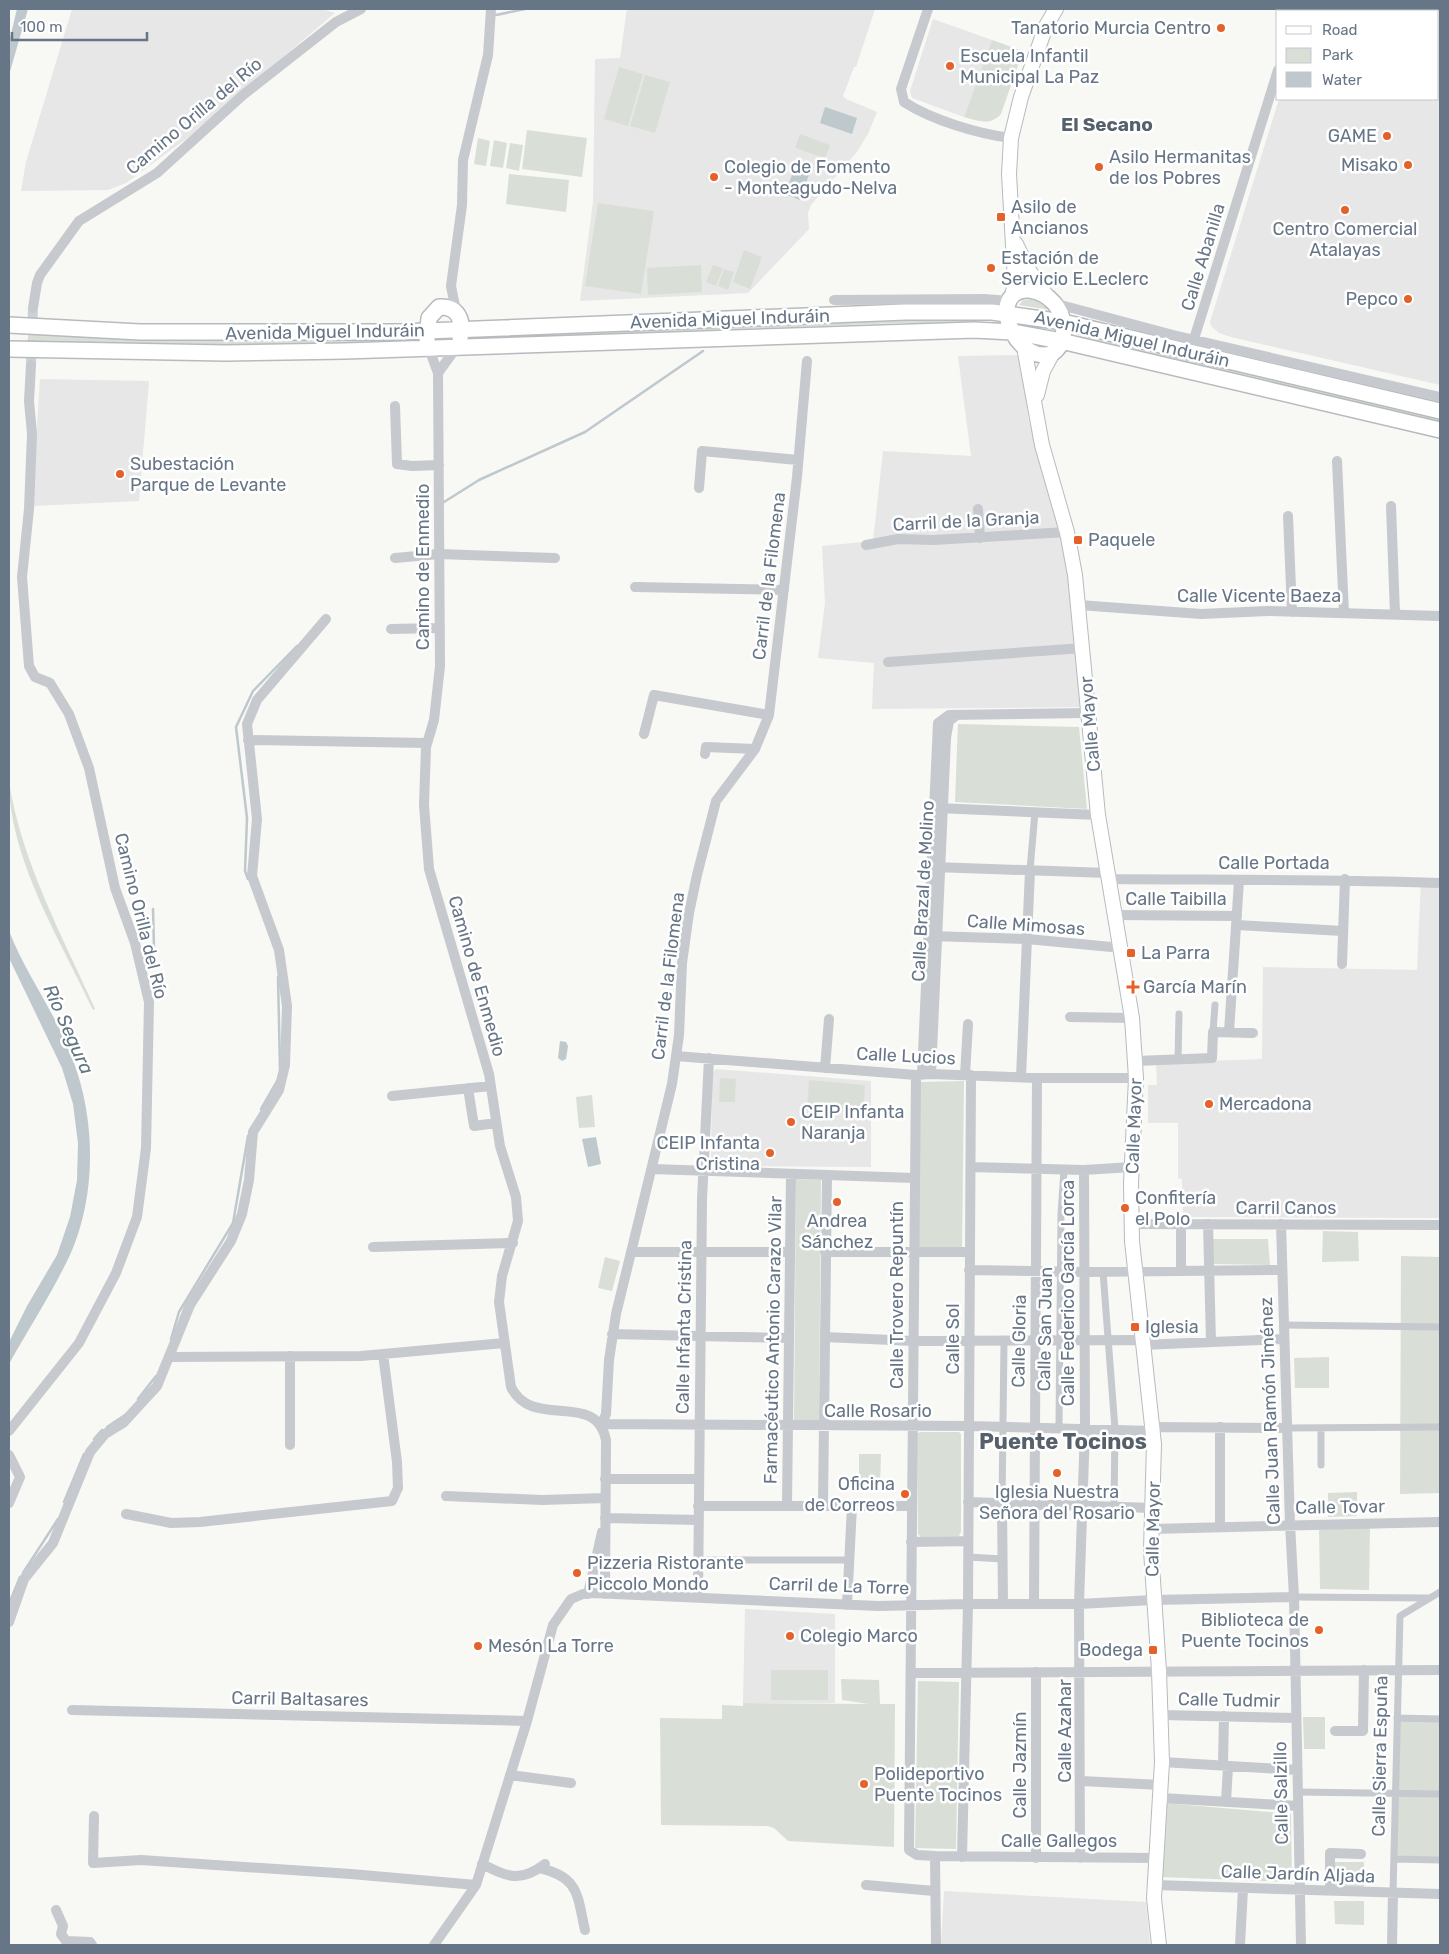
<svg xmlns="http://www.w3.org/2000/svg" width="1449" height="1954" font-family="Rubik,sans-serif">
<rect width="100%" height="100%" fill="#f8f8f5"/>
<path fill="#e6e7e6" d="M 72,9 L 322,9 L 335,13 L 190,136 L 126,183 L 108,190 L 21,191 L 26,162 Z
M 627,9 L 875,9 L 856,67 L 854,67 L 843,96 L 846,99 L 877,112 L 868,134 L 857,152 L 811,205 L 808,213 L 809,229 L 748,293 L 580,301 L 593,202 L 595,59 L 620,58 Z
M 1307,9 L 1440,9 L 1440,385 L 1231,337 L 1219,333 L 1211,326 L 1210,322 L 1279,99 L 1438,99 L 1438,11 L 1307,11 Z
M 933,19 L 992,40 L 964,117 L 912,98 L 910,91 Z
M 1020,355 L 1029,422 L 1059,503 L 1087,707 L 872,709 L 874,663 L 818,658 L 825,603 L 822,546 L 873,541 L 883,451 L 971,456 L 958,356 Z
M 40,379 L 149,381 L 139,501 L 32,506 Z
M 1421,879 L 1440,880 L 1440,1218 L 1183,1217 L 1182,1179 L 1178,1178 L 1178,1123 L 1148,1123 L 1148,1085 L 1157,1085 L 1156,1063 L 1262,1059 L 1263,967 L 1417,970 Z
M 716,1069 L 871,1081 L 871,1167 L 714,1166 L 711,1164 L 712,1072 Z
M 745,1609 L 835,1614 L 835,1703 L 743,1703 Z
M 944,1891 L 1146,1902 L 1150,1945 L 941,1945 Z"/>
<path fill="#d9dfd6" d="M 992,40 L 1023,51 L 1001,114 C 991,126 977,121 964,117 Z
M 619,67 L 643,74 L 628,126 L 604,119 Z
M 645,75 L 670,82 L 655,133 L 630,126 Z
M 527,130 L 587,138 L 582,177 L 522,169 Z
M 800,134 L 830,145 L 825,158 L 795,148 Z
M 478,138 L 490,141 L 486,166 L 474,164 Z
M 494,140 L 507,143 L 503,168 L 490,166 Z
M 510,143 L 523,145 L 519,171 L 506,168 Z
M 509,174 L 569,180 L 566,212 L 506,204 Z
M 598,203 L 654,211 L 641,294 L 585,286 Z
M 744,250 L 762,257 L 750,289 L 733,282 Z
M 701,265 L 702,292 L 648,295 L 647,268 Z
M 713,265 L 723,268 L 716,286 L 706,282 Z
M 724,269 L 734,272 L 728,290 L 718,286 Z
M 1032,299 L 1044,303 L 1050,310 L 1019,305 L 1023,300 Z
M 967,318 L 967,323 L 901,323 L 473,339 L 474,336 Z
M 28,331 C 160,340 290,340 422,337 L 421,343 L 216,346 L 28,344 Z
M 1082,332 L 1440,417 L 1440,423 L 1080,338 Z
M 958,724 L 1079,727 L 1087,809 L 955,802 Z
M 9,781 C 21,861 62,935 95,1009 L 93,1010 C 61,941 9,859 9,781 Z
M 720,1078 L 736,1079 L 735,1102 L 719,1102 Z
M 809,1080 L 865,1085 L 863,1113 L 807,1109 Z
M 964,1081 L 962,1250 L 918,1250 L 920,1082 Z
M 592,1095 L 595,1127 L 579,1128 L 576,1097 Z
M 796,1179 L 821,1180 L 819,1422 L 794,1421 Z
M 1323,1231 L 1358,1232 L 1359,1261 L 1322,1262 Z
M 1212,1239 L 1268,1239 L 1270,1265 L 1213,1264 Z
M 1401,1256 L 1440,1257 L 1440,1493 L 1400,1494 Z
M 605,1257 L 620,1261 L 612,1291 L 598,1288 Z
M 1329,1357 L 1329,1388 L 1295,1388 L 1294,1358 Z
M 920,1432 L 959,1432 L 961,1434 L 961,1532 L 959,1536 L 921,1537 L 918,1534 L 917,1434 Z
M 859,1454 L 881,1454 L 880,1488 L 859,1488 Z
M 1357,1492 L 1357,1516 L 1328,1517 L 1328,1493 Z
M 1370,1526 L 1369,1590 L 1320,1589 L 1319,1527 Z
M 771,1670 L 828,1670 L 828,1700 L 771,1700 Z
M 841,1679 L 879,1680 L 880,1704 L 895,1704 L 894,1847 L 788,1841 L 774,1828 L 767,1826 L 661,1825 L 660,1718 L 722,1719 L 722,1705 L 743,1706 L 743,1703 L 869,1704 L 842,1700 Z
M 918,1681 L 959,1682 L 956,1849 L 915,1848 Z
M 1303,1717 L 1325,1717 L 1325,1749 L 1304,1749 Z
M 1397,1718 L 1440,1719 L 1440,1860 L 1394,1859 Z
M 1165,1803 L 1291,1814 L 1292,1882 L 1160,1877 Z
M 1334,1862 L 1364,1862 L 1364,1887 L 1334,1887 Z
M 1334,1901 L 1364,1901 L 1364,1925 L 1335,1924 Z"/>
<path fill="#bec8cd" d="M 17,9 L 28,9 L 9,75 L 9,42 Z
M 825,107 L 857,118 L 852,134 L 820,123 Z
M 796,164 L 811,169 L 800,200 L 785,194 Z
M 9,931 C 27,977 58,1016 74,1063 C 96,1123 96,1197 70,1255 C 52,1293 29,1328 9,1364 L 9,1342 L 27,1306 L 57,1255 L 70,1217 L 77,1180 L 78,1143 L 73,1104 L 62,1068 L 9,958 Z
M 560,1041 L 566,1042 L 568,1046 L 566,1059 L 562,1061 L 558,1058 Z
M 596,1137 L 601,1164 L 588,1167 L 582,1139 Z"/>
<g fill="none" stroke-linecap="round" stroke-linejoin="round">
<path stroke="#bec8cd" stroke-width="2.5" d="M 496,15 L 525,9
M 444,502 L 479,480 L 585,432 L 703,351
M 248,879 L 245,871 L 247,818 L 236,727 L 253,691 L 297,646
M 153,909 L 154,948
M 278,977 L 280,1069
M 261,1109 L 277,1081
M 171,1339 L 179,1312 L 233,1223 L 248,1136
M 138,1399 L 156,1376
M 107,1427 L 125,1415
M 94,1439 L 102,1430
M 64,1502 L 84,1454
M 23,1573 L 58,1519
M 9,1604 L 20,1577"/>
<path stroke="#ccd1d4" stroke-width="10" stroke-dasharray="10 5" stroke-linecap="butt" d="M 31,365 L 33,308"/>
<defs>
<path id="secondary" d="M 1016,244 L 1028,269 L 1049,299
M 1012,297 L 1015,281 L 1009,174 L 1011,138 L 1021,97 L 1046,26 L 1056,9
M 1024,347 L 1042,445 L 1067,532 L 1075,575 L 1098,815 L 1132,1018 L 1136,1078 L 1131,1183 L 1132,1241 L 1154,1444 L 1151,1550 L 1159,1671 L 1162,1762 L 1154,1898 L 1159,1945
M 1037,395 L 1043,371 L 1054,351"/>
<path id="primary" d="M 1030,290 C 1073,297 1072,356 1043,355 C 1010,354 988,288 1030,290 Z
M 9,325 L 140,332 L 400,332 L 905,312 L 992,312 L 1063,322 L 1440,411
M 427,339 L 429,318 L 439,307 C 458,306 464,320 460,338
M 9,349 L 225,353 L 345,351 L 974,330 L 1012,332 L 1061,341 L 1440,430"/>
</defs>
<use href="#secondary" stroke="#b6bbc0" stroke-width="16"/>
<use href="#primary" stroke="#b7bbbf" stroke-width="18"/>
<path stroke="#c6c9cd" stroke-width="7" d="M 1030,870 L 1035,812
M 1213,1032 L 1215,1005
M 1178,1059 L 1179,1014
M 1103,1272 L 1115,1429 L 1114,1507
M 1284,1325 L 1440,1327
M 1059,1428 L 1061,1214 L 1064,1170
M 1287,1428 L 1440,1427
M 1321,1428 L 1321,1465
M 1002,1503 L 1004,1342
M 968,1557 L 1003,1559
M 698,1560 L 850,1560
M 1294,1597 L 1429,1598
M 1397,1718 L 1440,1719
M 1298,1792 L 1440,1794
M 1394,1859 L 1440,1860
M 1393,1893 L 1400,1616 L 1440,1592"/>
<path stroke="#c6c9cd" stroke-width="10" d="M 928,9 L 901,89 L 904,102 C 932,120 978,134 1011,138
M 1296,11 L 1297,9
M 834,300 L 984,299 L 1010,301
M 1057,304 L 1173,335 L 1440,397
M 33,308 L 37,283 L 40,275 L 79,221 L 157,173 L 243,95 L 336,22 L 361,9
M 456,311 L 451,286 L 462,205 L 463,160 L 488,55 L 491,9
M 1194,339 L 1278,70
M 429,349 L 438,373 L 440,666 L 434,720 L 426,747 L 424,805 L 429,869 L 489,1074 L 500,1146 L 516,1197 L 518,1221 L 502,1276 L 499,1302 L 511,1387 C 532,1431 596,1389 606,1440 L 605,1594
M 438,373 L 456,348
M 395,406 L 397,464 L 412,466 L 439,465
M 1337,461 L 1344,613
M 699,488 L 702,451 L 798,460
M 1391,506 L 1395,614
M 978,509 L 980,538
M 1288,516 L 1292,612
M 866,545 L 898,539 L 934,540 L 1067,532
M 395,558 L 439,554 L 555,558
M 635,587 L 784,590
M 1079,605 L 1201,614 L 1268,611 L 1440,616
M 391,629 L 440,628
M 888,662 L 1083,648
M 644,734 L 654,695 L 769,715
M 248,740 L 427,743
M 705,754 L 706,747 L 755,749
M 937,808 L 1098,815
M 934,867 L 1107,873
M 1108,879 C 1219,880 1330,879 1440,883
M 1114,915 L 1237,916
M 1237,925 L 1343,931
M 931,936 L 1027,939 L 1122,948
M 1342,964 L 1345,879
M 1070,1017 L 1132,1018
M 1229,1032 L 1239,881
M 676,1056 L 916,1075 L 931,1074 L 1037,1078 L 1136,1078
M 1136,1061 L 1212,1058 L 1213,1032 L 1253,1033
M 825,1068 L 829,1019
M 922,1074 L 938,723 L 949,715 L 1087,713
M 931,1074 L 946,738 L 949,721 L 957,715
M 916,1075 L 909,1850 L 917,1855 L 935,1856 L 1157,1858
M 965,1075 L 968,1024
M 1021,1077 L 1030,870
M 468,1088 L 474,1126 L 496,1123
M 392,1096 L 491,1086
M 971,1167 L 1084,1170 L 1132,1167
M 652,1169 L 914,1178
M 1131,1224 L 1440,1225
M 1181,1224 L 1181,1271
M 1208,1224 L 1211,1342
M 1281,1224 L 1290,1524 L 1294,1597 L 1301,1945
M 373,1247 L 513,1243
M 632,1252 L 790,1252
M 825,1252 L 969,1252
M 969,1270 L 1084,1272 L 1282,1270
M 612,1334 L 789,1338
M 825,1337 L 913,1341 L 1141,1340
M 1142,1345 L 1284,1339
M 170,1357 L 361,1356 L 504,1343
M 602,1424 L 969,1426 L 1153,1431
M 601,1426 L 606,1414 L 609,1360 L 616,1314 L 672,1084 L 679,1035 L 682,963 L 689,913 L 697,875 L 716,801 L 755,749 L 769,715 L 797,477 L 807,361
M 1153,1427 L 1287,1428
M 9,1431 L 79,1343 L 116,1273 L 137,1217 L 146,1148 L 149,1002 L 135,943 L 115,888 L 89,768 L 69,714 L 50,683 L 35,677 L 29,666 L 22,577 L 29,509 L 32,434 L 29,401 L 31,365
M 290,1445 L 290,1356
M 9,1455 L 20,1477 L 9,1503
M 605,1479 L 699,1479
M 446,1496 L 542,1500 L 605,1498
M 968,1502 L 1152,1508
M 1002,1503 L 1003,1604
M 787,1505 L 791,1175
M 698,1506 L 911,1506
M 823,1506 L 827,1176
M 126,1514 L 171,1523 L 200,1522 L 392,1501 L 398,1488 L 397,1462 L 383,1354
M 605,1518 L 698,1520
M 1220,1527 L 1220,1427
M 1151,1529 L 1440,1522
M 911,1542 L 968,1541
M 588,1594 L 602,1532
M 698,1597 L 702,1199 L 709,1058
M 1034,1604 L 1037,1078
M 847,1605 L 852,1506
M 9,1622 L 24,1579 L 53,1543 L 90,1452 L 105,1434 L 123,1423 L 157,1386 L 190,1305 L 231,1241 L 242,1214 L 249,1180 L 253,1132 L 279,1090 L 285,1065 L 287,1006 L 279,950 L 252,876 L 257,819 L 247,724 L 257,700 L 326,619
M 911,1673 L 1440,1670
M 72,1710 L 527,1721
M 1161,1715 L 1296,1718
M 1335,1731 L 1363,1731 L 1364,1670
M 1162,1762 L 1297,1770
M 1223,1765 L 1224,1716
M 510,1775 L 571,1783
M 1081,1781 L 1161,1785
M 1161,1798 L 1298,1806
M 1226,1802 L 1228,1766
M 94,1816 L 93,1863 L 141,1860 L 351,1874 L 476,1885
M 935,1856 L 936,1945
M 962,1857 L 968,1604 L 971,1075
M 1036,1858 L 1036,1672
M 1080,1858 L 1079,1604 L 1085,1428 L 1084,1170
M 482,1864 C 508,1877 520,1883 545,1864
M 539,1868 C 580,1877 577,1896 585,1930
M 866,1885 L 934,1891
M 1155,1885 L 1440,1894
M 1330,1891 L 1330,1853 L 1361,1854
M 56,1910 L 63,1926 L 61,1934 L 66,1941 L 90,1942 L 92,1945
M 434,1945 L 476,1885 L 527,1721 L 553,1625 L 571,1599 L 583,1594 L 593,1593 L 878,1606 L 968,1604 L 1079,1604 L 1153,1600 L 1294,1597
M 1240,1945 L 1243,1889
M 1392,1945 L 1393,1893"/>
<use href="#secondary" stroke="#fff" stroke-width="14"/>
<use href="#primary" stroke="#fff" stroke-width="15"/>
</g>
<g fill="#e56129" stroke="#fff" stroke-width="2">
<circle cx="1221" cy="28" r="5"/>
<circle cx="950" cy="66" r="5"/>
<circle cx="1387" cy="136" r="5"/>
<circle cx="1408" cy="165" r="5"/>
<circle cx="1099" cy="167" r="5"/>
<circle cx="714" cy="177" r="5"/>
<circle cx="1345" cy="210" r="5"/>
<rect x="996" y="212" width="10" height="10" rx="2.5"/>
<circle cx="991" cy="268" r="5"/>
<circle cx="1408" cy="299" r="5"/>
<circle cx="120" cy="474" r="5"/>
<rect x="1073" y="535" width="10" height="10" rx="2.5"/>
<rect x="1126" y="948" width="10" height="10" rx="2.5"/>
<path d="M1130.5 979.5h5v5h5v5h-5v5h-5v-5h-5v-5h5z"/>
<circle cx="1209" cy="1104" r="5"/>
<circle cx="791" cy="1122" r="5"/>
<circle cx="770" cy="1153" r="5"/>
<circle cx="837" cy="1202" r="5"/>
<circle cx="1125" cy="1208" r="5"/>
<rect x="1130" y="1322" width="10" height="10" rx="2.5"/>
<circle cx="1057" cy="1473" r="5"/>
<circle cx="905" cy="1494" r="5"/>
<circle cx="577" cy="1573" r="5"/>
<circle cx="1319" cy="1630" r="5"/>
<circle cx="790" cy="1636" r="5"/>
<circle cx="478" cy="1646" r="5"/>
<rect x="1148" y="1645" width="10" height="10" rx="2.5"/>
<circle cx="864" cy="1784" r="5"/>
</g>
<g text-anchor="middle" stroke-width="5" stroke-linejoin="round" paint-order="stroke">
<g font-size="18" fill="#677686" stroke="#fff" text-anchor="start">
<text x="1211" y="34" text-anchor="end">Tanatorio Murcia Centro</text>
<text x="960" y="62">Escuela Infantil<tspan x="960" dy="21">Municipal La Paz</tspan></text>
<text x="1377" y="142" text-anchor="end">GAME</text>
<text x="1109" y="163">Asilo Hermanitas<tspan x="1109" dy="21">de los Pobres</tspan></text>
<text x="1398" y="171" text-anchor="end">Misako</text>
<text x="724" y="173">Colegio de Fomento<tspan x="724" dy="21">- Monteagudo-Nelva</tspan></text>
<text x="1011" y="213">Asilo de<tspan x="1011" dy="21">Ancianos</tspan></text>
<text x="1345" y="235" text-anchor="middle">Centro Comercial<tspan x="1345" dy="21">Atalayas</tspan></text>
<text x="1001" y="264">Estación de<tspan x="1001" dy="21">Servicio E.Leclerc</tspan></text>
<text x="1398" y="305" text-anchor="end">Pepco</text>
<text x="130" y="470">Subestación<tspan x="130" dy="21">Parque de Levante</tspan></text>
<text x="1088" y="546">Paquele</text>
<text x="1141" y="959">La Parra</text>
<text x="1143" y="993">García Marín</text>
<text x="1219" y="1110">Mercadona</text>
<text x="801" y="1118">CEIP Infanta<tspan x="801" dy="21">Naranja</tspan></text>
<text x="760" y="1149" text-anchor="end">CEIP Infanta<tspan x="760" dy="21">Cristina</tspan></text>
<text x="1135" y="1204">Confitería<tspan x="1135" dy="21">el Polo</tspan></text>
<text x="837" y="1227" text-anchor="middle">Andrea<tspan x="837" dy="21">Sánchez</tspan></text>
<text x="1145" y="1333">Iglesia</text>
<text x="895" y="1490" text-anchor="end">Oficina<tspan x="895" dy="21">de Correos</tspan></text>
<text x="1057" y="1498" text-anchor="middle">Iglesia Nuestra<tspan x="1057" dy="21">Señora del Rosario</tspan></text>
<text x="587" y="1569">Pizzeria Ristorante<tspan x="587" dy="21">Piccolo Mondo</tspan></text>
<text x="1309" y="1626" text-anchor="end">Biblioteca de<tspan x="1309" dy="21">Puente Tocinos</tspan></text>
<text x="800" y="1642">Colegio Marco</text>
<text x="488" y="1652">Mesón La Torre</text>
<text x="1143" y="1656" text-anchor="end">Bodega</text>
<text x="874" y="1780">Polideportivo<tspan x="874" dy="21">Puente Tocinos</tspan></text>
</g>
<g font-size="18" fill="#677686" stroke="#fff">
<text transform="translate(194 116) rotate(-40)" y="6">Camino Orilla del Río</text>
<text transform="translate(1203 257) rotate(-73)" y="6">Calle Abanilla</text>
<text transform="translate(730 319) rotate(-2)" y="6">Avenida Miguel Induráin</text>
<text transform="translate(325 332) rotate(-1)" y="6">Avenida Miguel Induráin</text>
<text transform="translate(1132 339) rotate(13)" y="6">Avenida Miguel Induráin</text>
<text transform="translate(966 521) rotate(-3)" y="6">Carril de la Granja</text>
<text transform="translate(423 567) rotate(-90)" y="6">Camino de Enmedio</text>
<text transform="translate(769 576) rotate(-83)" y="6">Carril de la Filomena</text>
<text x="1259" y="602">Calle Vicente Baeza</text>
<text transform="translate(1090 724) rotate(-95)" y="6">Calle Mayor</text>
<text x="1274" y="869">Calle Portada</text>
<text transform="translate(923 891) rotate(-87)" y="6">Calle Brazal de Molino</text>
<text x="1176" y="905">Calle Taibilla</text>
<text transform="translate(141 916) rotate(76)" y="6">Camino Orilla del Río</text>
<text transform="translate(1026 925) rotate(4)" y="6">Calle Mimosas</text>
<text transform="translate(477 976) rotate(74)" y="6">Camino de Enmedio</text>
<text transform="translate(668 976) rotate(-83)" y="6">Carril de la Filomena</text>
<text transform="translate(906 1056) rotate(3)" y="6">Calle Lucios</text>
<text transform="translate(1134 1126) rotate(-88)" y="6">Calle Mayor</text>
<text x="1286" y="1214">Carril Canos</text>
<text transform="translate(1068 1293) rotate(-90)" y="6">Calle Federico García Lorca</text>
<text transform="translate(897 1295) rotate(-90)" y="6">Calle Trovero Repuntín</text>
<text transform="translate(684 1327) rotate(-89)" y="6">Calle Infanta Cristina</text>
<text transform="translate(1045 1329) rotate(-89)" y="6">Calle San Juan</text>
<text transform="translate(953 1339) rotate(-90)" y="6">Calle Sol</text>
<text transform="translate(773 1340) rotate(-89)" y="6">Farmacéutico Antonio Carazo Vilar</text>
<text transform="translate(1019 1341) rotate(-89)" y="6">Calle Gloria</text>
<text x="878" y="1417">Calle Rosario</text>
<text transform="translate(1270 1411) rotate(-92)" y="6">Calle Juan Ramón Jiménez</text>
<text transform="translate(1340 1507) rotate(-1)" y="6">Calle Tovar</text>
<text transform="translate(1153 1529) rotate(-89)" y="6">Calle Mayor</text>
<text transform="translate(839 1586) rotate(2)" y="6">Carril de La Torre</text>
<text transform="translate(300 1699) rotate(1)" y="6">Carril Baltasares</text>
<text transform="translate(1229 1700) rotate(1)" y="6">Calle Tudmir</text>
<text transform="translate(1065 1731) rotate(-90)" y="6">Calle Azahar</text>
<text transform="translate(1380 1756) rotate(-89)" y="6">Calle Sierra Espuña</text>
<text transform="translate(1020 1765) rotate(-90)" y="6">Calle Jazmín</text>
<text transform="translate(1281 1793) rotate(-91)" y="6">Calle Salzillo</text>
<text x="1059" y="1847">Calle Gallegos</text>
<text transform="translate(1298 1874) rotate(2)" y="6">Calle Jardín Aljada</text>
</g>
<g font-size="19" font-weight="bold" fill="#55606b" stroke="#fff">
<text x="1107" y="131">El Secano</text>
</g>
<g font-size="19" font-style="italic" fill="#637782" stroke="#fff">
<text transform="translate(69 1029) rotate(66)" y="7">Río Segura</text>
</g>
<g font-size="22" font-weight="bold" fill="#55606b" stroke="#fff">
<text x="1063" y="1449">Puente Tocinos</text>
</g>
</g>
<rect width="1449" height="1954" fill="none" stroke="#677686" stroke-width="20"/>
<rect x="1276" y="10" width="162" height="90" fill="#ffffff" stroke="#c2c8cf"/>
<rect x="1286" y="26" width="25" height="8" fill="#ffffff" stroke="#c2c8cf"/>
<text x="1322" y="35" font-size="15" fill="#677686">Road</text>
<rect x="1286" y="48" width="25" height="15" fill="#d9dfd6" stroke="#c2c8cf"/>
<text x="1322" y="60" font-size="15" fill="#677686">Park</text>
<rect x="1286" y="72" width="25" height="15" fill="#bec8cd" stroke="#c2c8cf"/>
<text x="1322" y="85" font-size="15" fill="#677686">Water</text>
<path d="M12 32v8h135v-8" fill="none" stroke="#677686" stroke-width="2.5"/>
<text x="20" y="32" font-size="15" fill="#677686" stroke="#ffffff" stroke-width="4" paint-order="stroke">100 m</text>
</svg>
